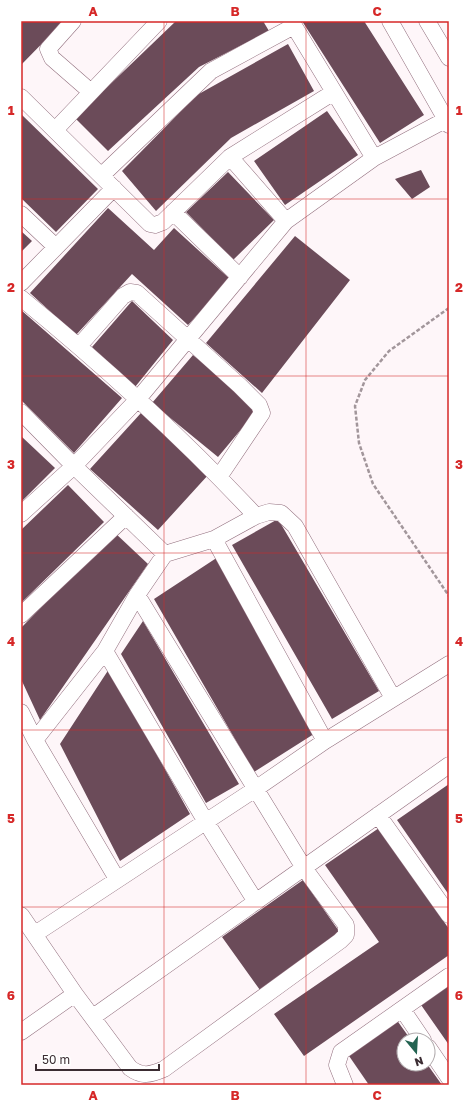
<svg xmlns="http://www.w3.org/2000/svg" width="470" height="1106" font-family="'Golos Text',sans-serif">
<rect width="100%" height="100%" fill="#fef6f9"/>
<path fill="#6b4b59" d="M 21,21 L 64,21 L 21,65 Z
M 176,21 L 263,21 L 269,31 L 199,67 L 108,151 L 75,118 Z
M 302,21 L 364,21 L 424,115 L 380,143 Z
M 288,44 L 314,91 L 231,138 L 156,211 L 122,171 L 197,95 Z
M 327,111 L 358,155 L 285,205 L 254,161 Z
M 21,114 L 98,189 L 56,232 L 21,198 Z
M 421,170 L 430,187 L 412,199 L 395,179 Z
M 228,172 L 274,220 L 233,260 L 186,212 Z
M 108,208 L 154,250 L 174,228 L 230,279 L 188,325 L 132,274 L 76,335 L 30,293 Z
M 21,231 L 32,241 L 21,252 Z
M 295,236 L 350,280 L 262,393 L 206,343 Z
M 132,301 L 173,340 L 135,387 L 92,347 Z
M 21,310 L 122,398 L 74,453 L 21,400 Z
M 193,355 L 258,409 L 218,457 L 152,403 Z
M 141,413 L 209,474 L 158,530 L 90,469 Z
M 21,436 L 55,468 L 21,502 Z
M 68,485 L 104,522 L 21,603 L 21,530 Z
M 278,519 L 379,691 L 332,719 L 232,545 Z
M 114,532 L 148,564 L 40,720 L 21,679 L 21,628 Z
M 218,557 L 317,732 L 254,772 L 154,599 Z
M 143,621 L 239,784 L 206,803 L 121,654 Z
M 109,669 L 190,814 L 120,861 L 60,744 Z
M 449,784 L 449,895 L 397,820 Z
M 379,828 L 449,929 L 449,955 L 304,1056 L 274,1014 L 379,942 L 325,865 Z
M 303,880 L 341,934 L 260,990 L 222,937 Z
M 449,982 L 449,1045 L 419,1002 Z
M 396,1019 L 411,1040 L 404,1040 L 404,1064 L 427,1064 L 442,1085 L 369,1085 L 347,1053 Z"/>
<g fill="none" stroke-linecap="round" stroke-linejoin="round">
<defs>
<path id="minor" d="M 73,21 L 48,49 L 52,58 L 91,92
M 291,21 L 374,158
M 390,21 L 449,125
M 427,21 L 449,58
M 21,97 L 150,224 L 155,225 L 163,222 L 230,157 L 334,92
M 55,130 L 159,21
M 230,157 L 286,221
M 101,176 L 211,71 L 294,26
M 173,212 L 240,277
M 21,214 L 56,247
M 21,283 L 114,188
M 21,298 C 104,366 183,438 256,516
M 79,346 L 123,296 L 130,292 L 137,293 L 240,386 L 259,405 L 262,413 L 219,477
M 21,412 L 74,466 L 165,554
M 21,514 L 74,466 L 138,399 L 286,221 L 374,158 L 449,118
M 214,539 L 325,741
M 21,615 L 126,516
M 105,651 L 206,822 L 256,902
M 21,712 L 35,740 L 117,879
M 35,740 L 105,651 L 137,595 L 165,554 L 214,539 L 256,516 L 269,512 L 281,513 L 295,526 L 393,698
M 378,815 L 449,915
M 21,915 L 75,994 L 130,1068 C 142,1077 150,1075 164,1069 L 340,941 L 346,935 L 346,925 L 304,868 L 137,595
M 35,934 L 254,790 L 325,741 L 449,664
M 402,1009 L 423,1040
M 93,1017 L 449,765
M 21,1032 L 75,994
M 428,1047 L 449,1078
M 345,1085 L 337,1065 L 341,1052 L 449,976"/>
</defs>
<use href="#minor" stroke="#926f7e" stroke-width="17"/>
<path stroke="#a2969b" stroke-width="2.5" stroke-dasharray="4 2" stroke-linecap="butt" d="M 449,308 L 389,351 L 365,380 L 355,406 L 359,443 L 373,484 L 449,596"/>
<use href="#minor" stroke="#fff" stroke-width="16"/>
</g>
<path fill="none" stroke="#d62828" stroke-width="1" stroke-opacity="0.55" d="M 164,21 L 164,1085M 306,21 L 306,1085M 21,199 L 449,199M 21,376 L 449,376M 21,553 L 449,553M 21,730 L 449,730M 21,907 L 449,907"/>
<rect width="470" height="1106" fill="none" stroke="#ffffff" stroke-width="44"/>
<g transform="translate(416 1052) rotate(162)"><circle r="19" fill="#ffffff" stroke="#b1abad"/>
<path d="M0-3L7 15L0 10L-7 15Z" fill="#236351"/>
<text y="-6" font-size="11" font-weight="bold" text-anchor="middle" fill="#3b2c32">N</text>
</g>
<path d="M36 1064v6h123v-6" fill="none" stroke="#3b2c32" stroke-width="2"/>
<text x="42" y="1064" font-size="12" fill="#3b2c32" stroke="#ffffff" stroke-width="3" paint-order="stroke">50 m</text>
<rect x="22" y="22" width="426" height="1062" fill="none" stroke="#d62828" stroke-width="1.5"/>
<g font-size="13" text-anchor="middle" font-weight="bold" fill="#d62828">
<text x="93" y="16">A</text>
<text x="235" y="16">B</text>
<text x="377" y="16">C</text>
<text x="11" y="115">1</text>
<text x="459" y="115">1</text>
<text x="11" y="292">2</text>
<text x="459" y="292">2</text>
<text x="11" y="469">3</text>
<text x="459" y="469">3</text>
<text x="11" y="646">4</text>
<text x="459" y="646">4</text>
<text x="11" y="823">5</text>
<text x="459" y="823">5</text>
<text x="11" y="1000">6</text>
<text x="459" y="1000">6</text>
<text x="93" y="1100">A</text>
<text x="235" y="1100">B</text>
<text x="377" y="1100">C</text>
</g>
</svg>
